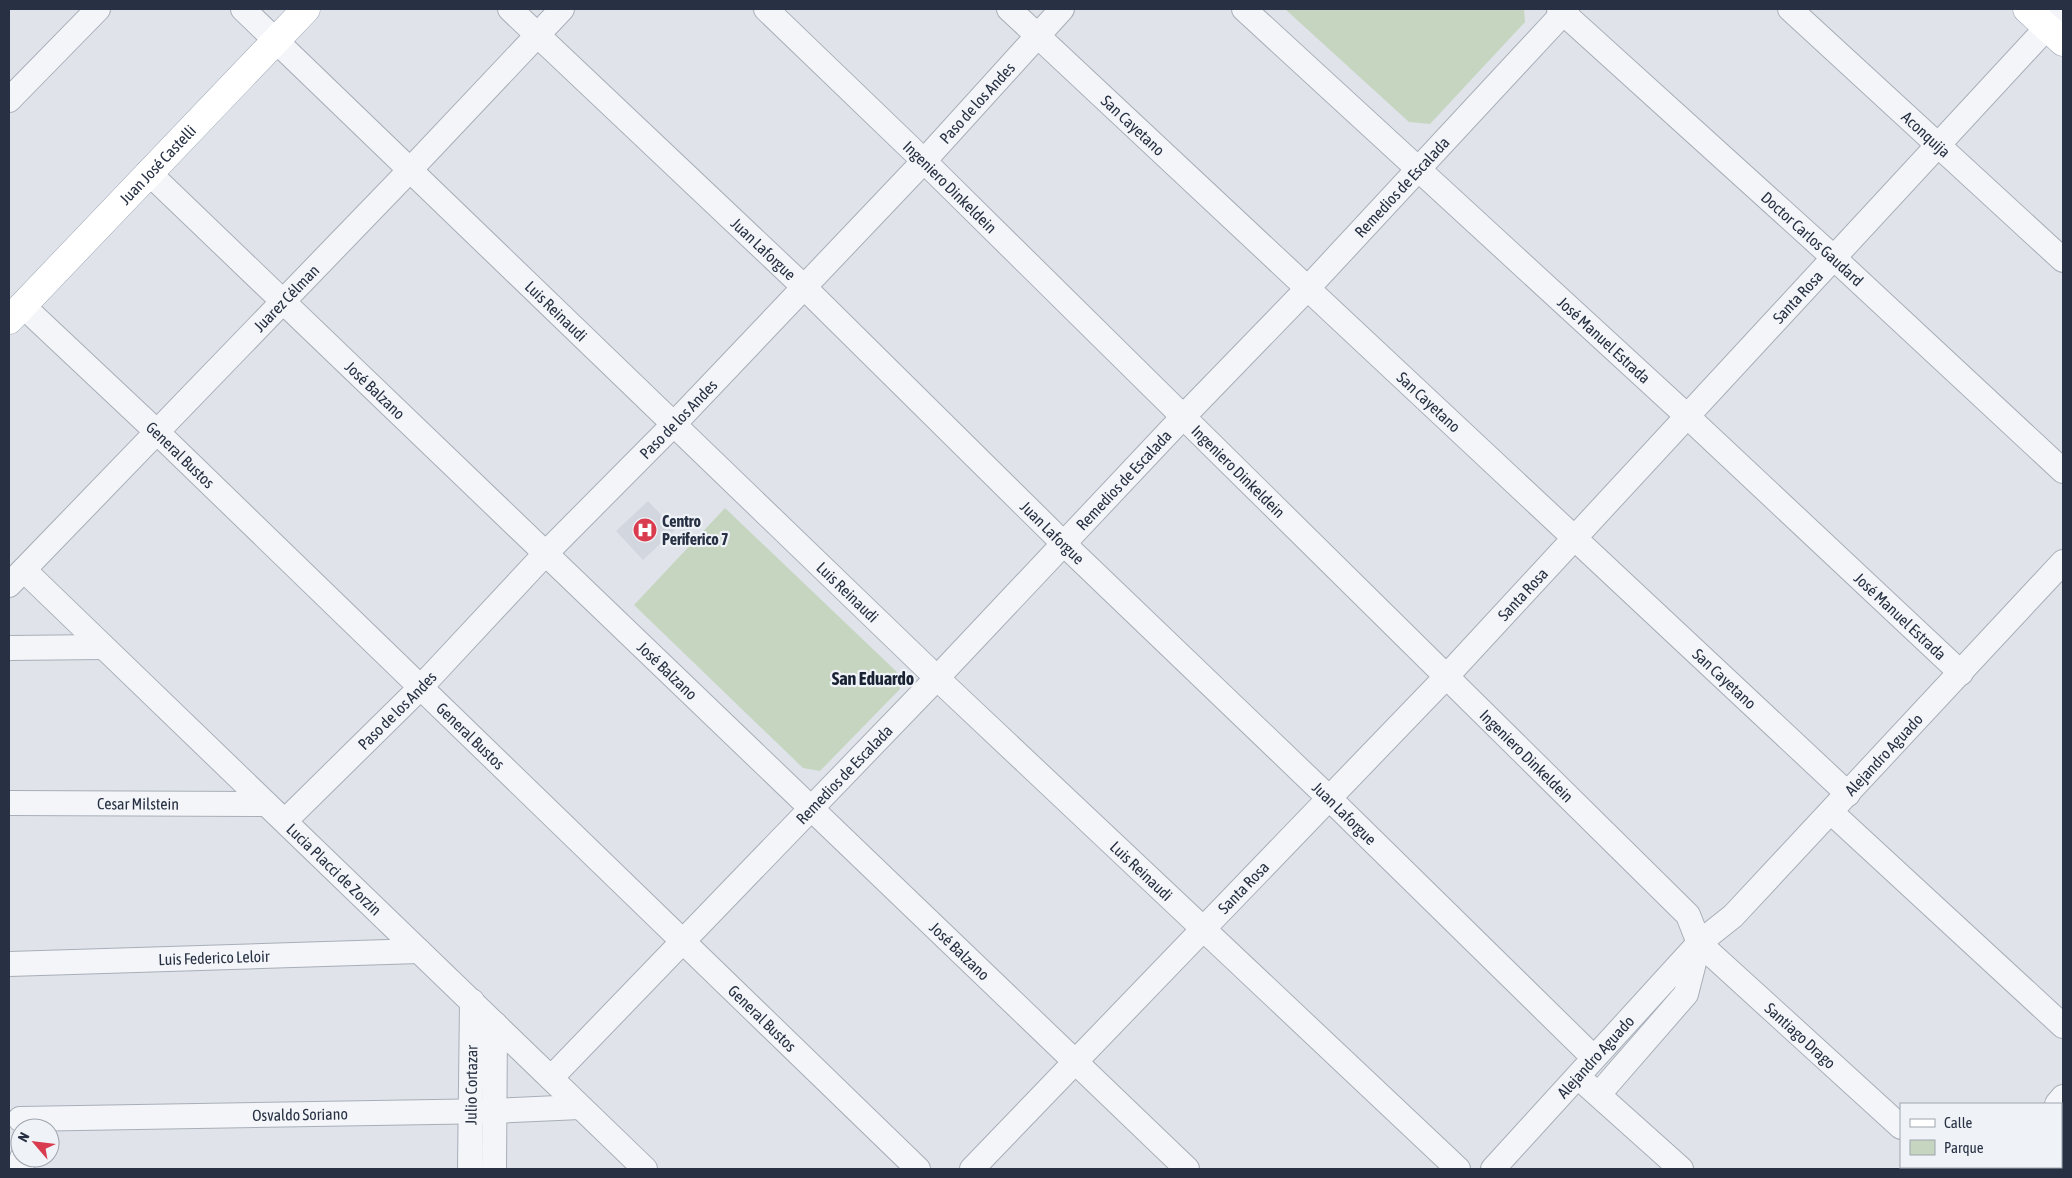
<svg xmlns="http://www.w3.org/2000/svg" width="2072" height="1178" font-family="'Asap Condensed',sans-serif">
<rect width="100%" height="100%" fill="#e0e4ea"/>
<path fill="#d2d6df" d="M 648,501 L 675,530 L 643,560 L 616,531 Z"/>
<path fill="#c5d5c0" d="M 1285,9 L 1524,9 L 1525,22 L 1430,124 L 1409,122 Z
M 725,508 L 898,673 L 900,689 L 820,771 L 803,768 L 634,605 Z"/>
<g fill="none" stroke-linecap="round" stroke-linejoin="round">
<defs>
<g id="minor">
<path id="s1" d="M 243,9 L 937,678 L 1458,1169"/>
<path id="s2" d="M 510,9 L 805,288 L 1064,544 L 1330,799 L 1593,1057"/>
<path id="s3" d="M 766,9 L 924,161 L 1688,915 L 1699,943 L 1901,1127"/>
<path id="s4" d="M 1009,9 L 1848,794"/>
<path id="s5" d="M 1244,9 L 1687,416 L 1961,673"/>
<path id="s6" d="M 1559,9 L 1834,258 L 2063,471"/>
<path id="s7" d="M 1790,9 L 2063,260"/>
<path d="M 9,100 L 98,9"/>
<path id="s8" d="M 148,172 L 1187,1169"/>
<path id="s9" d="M 22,305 L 157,432 L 918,1169"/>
<path id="s10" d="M 24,570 L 645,1169"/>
<path id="s11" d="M 9,585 L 409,171 L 562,9"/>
<path d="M 9,648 L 103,647"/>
<path id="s12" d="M 9,803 L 266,804"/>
<path d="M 1831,812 L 2063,1026"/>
<path id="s13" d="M 286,820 L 420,688 L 545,554 L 674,424 L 924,161 L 1062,9"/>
<path id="s14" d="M 9,964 L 419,951"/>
<path id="s15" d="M 551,1078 L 937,678 L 1182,418 L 1307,289 L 1567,9"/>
<path d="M 1586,1084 L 1681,1169"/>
<path d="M 1599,1094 L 1686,994 L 1698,947"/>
<path d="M 2057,1104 L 2063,1097"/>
<path id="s16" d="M 20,1119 L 494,1111 L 580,1107"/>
<path d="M 22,1158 L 22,1169"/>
<path d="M 1944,1167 L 1947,1169"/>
<path id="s17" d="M 470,1169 L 472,1001"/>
<path d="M 494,1169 L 495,1024"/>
<path id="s18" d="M 972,1169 L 1445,678 L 2063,10"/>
<path id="s19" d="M 1493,1169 L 1699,943 L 1733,916 L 2063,562"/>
<path d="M 1997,1169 L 2000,1167"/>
</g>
<g id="major">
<path d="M 2027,9 L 2063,42"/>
<path id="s20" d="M 9,320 L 306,9"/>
</g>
</defs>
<use href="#minor" stroke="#a8aeb8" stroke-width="26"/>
<use href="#major" stroke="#9ea7b7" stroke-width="29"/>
<use href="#minor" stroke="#f3f5f8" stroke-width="24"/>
<use href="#major" stroke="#fff" stroke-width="28"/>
</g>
<defs>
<symbol id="hospital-disc" viewBox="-11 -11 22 22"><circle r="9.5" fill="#d93b4f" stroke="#eff3f7"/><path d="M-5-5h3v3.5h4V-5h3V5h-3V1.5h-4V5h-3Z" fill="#fff"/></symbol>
</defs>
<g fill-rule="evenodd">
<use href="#hospital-disc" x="631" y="516" width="28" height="28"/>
</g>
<g text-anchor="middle" stroke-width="4.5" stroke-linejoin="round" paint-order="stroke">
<g font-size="16" fill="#273143" stroke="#eff3f7">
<text dy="6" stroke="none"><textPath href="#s13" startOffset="996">Paso de los Andes</textPath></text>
<text dy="6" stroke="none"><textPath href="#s4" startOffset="170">San Cayetano</textPath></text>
<text dy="6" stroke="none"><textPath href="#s7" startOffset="185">Aconquija</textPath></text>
<text dy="6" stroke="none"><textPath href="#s20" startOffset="215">Juan José Castelli</textPath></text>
<text dy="6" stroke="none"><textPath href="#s15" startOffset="1232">Remedios de Escalada</textPath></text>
<text dy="6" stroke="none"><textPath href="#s3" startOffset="256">Ingeniero Dinkeldein</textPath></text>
<text dy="6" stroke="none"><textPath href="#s6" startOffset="342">Doctor Carlos Gaudard</textPath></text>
<text dy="6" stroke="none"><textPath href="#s2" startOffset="349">Juan Laforgue</textPath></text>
<text dy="6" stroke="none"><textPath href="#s18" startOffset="1201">Santa Rosa</textPath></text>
<text dy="6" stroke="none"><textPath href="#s11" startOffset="399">Juarez Célman</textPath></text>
<text dy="6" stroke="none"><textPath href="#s1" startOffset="435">Luis Reinaudi</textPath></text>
<text dy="6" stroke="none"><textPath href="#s5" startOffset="489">José Manuel Estrada</textPath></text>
<text dy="6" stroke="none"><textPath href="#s8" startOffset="315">José Balzano</textPath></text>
<text dy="6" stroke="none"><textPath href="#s4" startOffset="575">San Cayetano</textPath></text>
<text dy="6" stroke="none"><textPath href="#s13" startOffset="561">Paso de los Andes</textPath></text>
<text dy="6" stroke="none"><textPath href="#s9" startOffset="218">General Bustos</textPath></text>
<text dy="6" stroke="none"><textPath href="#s3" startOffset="661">Ingeniero Dinkeldein</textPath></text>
<text dy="6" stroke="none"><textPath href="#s15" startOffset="828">Remedios de Escalada</textPath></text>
<text dy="6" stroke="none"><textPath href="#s2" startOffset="754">Juan Laforgue</textPath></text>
<text dy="6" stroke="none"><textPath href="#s1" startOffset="840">Luis Reinaudi</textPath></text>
<text dy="6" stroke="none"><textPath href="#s18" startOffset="796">Santa Rosa</textPath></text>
<text dy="6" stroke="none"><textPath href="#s5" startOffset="894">José Manuel Estrada</textPath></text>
<text dy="6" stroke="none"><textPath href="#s8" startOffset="720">José Balzano</textPath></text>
<text dy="6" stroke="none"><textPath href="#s4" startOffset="980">San Cayetano</textPath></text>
<text dy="6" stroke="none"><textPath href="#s13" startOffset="156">Paso de los Andes</textPath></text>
<text dy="6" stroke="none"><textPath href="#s9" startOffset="622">General Bustos</textPath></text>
<text dy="6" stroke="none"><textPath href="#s19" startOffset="570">Alejandro Aguado</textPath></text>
<text dy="6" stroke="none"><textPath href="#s3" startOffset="1066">Ingeniero Dinkeldein</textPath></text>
<text dy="6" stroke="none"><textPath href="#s15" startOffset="422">Remedios de Escalada</textPath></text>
<text dy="6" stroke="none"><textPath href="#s12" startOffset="129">Cesar Milstein</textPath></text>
<text dy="6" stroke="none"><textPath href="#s2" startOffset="1159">Juan Laforgue</textPath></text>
<text dy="6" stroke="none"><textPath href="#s10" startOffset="431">Lucia Placci de Zorzin</textPath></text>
<text dy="6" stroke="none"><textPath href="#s1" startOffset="1245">Luis Reinaudi</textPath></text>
<text dy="6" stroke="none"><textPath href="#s18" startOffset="391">Santa Rosa</textPath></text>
<text dy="6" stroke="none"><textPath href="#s8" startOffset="1125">José Balzano</textPath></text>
<text dy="6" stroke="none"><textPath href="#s14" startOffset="205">Luis Federico Leloir</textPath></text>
<text dy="6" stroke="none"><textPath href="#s9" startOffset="1028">General Bustos</textPath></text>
<text dy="6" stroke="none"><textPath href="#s3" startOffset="1460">Santiago Drago</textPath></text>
<text dy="6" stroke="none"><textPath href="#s19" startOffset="152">Alejandro Aguado</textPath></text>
<text dy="6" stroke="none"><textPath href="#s17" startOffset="84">Julio Cortazar</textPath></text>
<text dy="6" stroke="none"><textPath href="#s16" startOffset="280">Osvaldo Soriano</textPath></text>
</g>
<g font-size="16" font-weight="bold" fill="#273143" stroke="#eff3f7" text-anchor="start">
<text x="662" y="527">Centro<tspan x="662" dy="18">Periferico 7</tspan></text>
</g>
<g font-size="18" font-weight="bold" fill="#192233" stroke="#eff3f7">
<text x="873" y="685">San Eduardo</text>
</g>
</g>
<rect width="2072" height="1178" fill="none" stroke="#273143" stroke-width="20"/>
<rect x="1900" y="1103" width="162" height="65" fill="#eff3f7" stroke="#9fa5af"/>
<rect x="1910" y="1119" width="25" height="8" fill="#ffffff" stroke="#9fa5af"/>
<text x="1944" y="1128" font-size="15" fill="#273143">Calle</text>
<rect x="1910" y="1140" width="25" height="15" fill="#c5d5c0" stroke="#9fa5af"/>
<text x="1944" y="1153" font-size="15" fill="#273143">Parque</text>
<g transform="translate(35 1143) rotate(298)"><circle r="24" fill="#eff3f7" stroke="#9fa5af"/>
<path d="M0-4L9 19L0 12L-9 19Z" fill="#d93b4f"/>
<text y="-8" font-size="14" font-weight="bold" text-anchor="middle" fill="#273143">N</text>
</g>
</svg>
